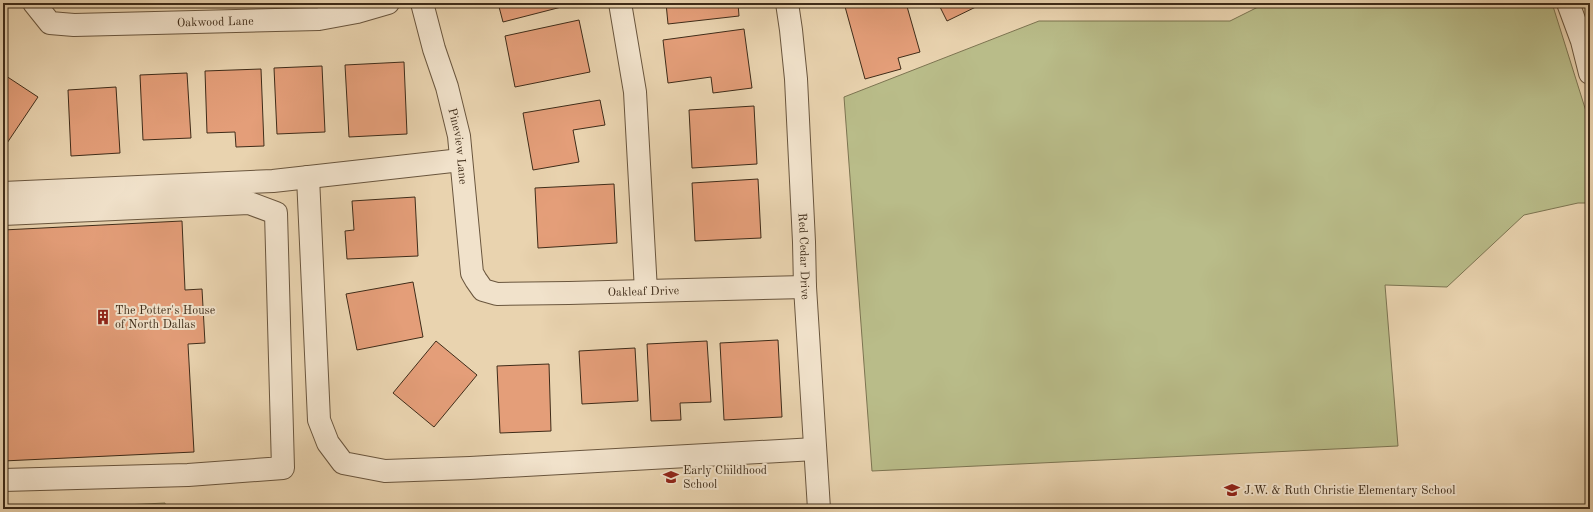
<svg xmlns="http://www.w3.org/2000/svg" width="1593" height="512" font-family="'Old Standard TT',serif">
<rect width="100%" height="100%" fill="#e9d3af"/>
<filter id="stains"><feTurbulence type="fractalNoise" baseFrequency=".005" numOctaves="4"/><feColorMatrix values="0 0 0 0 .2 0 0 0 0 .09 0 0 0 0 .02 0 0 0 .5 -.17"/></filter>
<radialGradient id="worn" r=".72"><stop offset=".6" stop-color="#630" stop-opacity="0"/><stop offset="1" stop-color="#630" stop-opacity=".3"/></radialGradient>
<path fill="#b9bc89" stroke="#7c7451" d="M 1266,3 L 1552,3 L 1590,124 L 1590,203 L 1578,203 L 1524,215 L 1447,287 L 1385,285 L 1398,446 L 872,471 L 844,97 L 1039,21 L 1230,21 Z
M 165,503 L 166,509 L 44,509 Z"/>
<path fill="#e49e79" stroke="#3f2c19" d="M 498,3 L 577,3 L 503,22 Z
M 666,3 L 738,3 L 739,16 L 668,24 Z
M 844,3 L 906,3 L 920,52 L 898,58 L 901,69 L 865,79 Z
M 938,3 L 984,3 L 947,21 Z
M 579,20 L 590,72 L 515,87 L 505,36 Z
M 744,29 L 752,88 L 713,93 L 711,77 L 668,83 L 663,40 Z
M 404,62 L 407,134 L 349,137 L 345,65 Z
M 322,66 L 325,132 L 277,134 L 274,68 Z
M 261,69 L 264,146 L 236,147 L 235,132 L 207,133 L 205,71 Z
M 187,73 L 191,138 L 143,140 L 140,75 Z
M 3,74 L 38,97 L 3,149 Z
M 116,87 L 120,153 L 71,156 L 68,90 Z
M 600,100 L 605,125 L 573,130 L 579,162 L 533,170 L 523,113 Z
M 754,106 L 757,164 L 692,168 L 689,110 Z
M 758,179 L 761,238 L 695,241 L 692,183 Z
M 614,184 L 617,243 L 538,248 L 535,188 Z
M 415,197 L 418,256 L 347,259 L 345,231 L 354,230 L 352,201 Z
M 182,221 L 185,290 L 202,289 L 205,343 L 188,344 L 194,452 L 3,461 L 3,230 Z
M 413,282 L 423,337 L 357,350 L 346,294 Z
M 778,340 L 782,417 L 724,420 L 720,343 Z
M 436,341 L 477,375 L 434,427 L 393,393 Z
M 707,341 L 711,402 L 680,403 L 681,420 L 651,421 L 647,344 Z
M 635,348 L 638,401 L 582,404 L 579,351 Z
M 549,364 L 551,431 L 500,433 L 497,366 Z"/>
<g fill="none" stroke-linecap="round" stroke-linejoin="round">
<defs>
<g id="minor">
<path id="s1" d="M 34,3 L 50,23 L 74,25 L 319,19 L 357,12 L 388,3"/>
<path id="s2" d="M 422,3 L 434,49 L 447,87 L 459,136 L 472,273 L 476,280 L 483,290 L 497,294 L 569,293 L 805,287"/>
<path d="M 620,3 L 635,92 L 646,291"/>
<path id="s3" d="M 787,3 L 791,30 L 796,79 L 804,242 L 805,287 L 819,509"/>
<path d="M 1568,3 L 1582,41 L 1590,73"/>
<path d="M 308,177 L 319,420 L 328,443 L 343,463 L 385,471 L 470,468 L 815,449"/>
<path d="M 3,193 L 273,181 L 461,160"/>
<path d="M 3,214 L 249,203 L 276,213 L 283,468 L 188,475 L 3,480"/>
</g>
</defs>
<use href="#minor" stroke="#6a563e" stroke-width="24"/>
<use href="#minor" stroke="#f1e2cb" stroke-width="22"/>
</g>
<defs>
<symbol id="building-bare" viewBox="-9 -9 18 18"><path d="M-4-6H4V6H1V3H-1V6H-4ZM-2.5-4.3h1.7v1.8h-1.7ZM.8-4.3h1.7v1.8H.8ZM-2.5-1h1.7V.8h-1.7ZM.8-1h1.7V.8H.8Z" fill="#8f2418" stroke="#f1e2cb" stroke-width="2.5" paint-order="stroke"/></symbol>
<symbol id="school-bare" viewBox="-9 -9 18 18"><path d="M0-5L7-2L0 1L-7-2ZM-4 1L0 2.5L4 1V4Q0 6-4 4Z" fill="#8f2418" stroke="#f1e2cb" stroke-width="2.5" paint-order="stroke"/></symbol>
</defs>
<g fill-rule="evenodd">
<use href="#building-bare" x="92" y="306" width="22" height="22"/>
<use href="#school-bare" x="660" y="466" width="22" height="22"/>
<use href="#school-bare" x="1221" y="479" width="22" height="22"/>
</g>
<g text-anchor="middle" stroke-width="4" stroke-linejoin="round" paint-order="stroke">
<g font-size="12" fill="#3f2c19" stroke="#f1e2cb">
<text dy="4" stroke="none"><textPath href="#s1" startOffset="191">Oakwood Lane</textPath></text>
<text dy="4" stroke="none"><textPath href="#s2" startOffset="148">Pineview Lane</textPath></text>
<text dy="4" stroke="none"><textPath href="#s3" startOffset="254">Red Cedar Drive</textPath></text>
<text dy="4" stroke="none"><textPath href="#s2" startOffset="457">Oakleaf Drive</textPath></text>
</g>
<g font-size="12" fill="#3f2c19" stroke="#f1e2cb" text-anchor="start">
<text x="115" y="314">The Potter's House<tspan x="115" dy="14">of North Dallas</tspan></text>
<text x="683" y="474">Early Childhood<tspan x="683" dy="14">School</tspan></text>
<text x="1244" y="494">J.W. &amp; Ruth Christie Elementary School</text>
</g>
</g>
<rect width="1593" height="512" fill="none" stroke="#e9d3af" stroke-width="16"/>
<rect x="4" y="4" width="1585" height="504" fill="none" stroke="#3f2c19" stroke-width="2"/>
<rect x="8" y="8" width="1577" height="496" fill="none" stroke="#3f2c19"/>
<rect width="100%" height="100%" filter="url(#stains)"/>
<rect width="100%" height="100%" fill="url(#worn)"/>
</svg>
